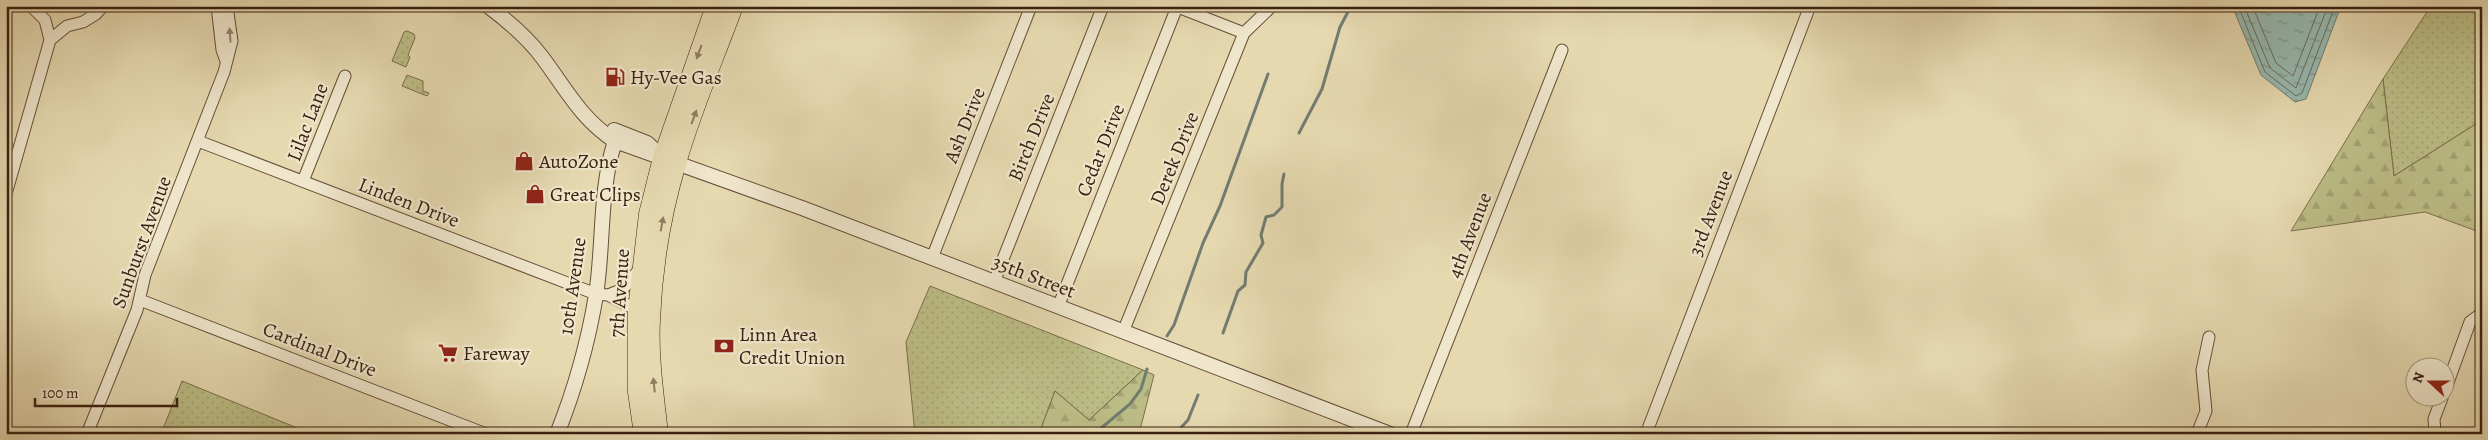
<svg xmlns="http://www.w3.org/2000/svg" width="2488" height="440" font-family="Alegreya,serif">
<defs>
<pattern id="green-dots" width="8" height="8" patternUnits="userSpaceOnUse" patternTransform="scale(1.25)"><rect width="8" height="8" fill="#bcbd86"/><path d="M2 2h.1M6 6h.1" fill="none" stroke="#a2a273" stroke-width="1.8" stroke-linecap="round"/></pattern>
<pattern id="forest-firs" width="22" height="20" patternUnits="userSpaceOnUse" patternTransform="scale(1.25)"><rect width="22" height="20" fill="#bcbd86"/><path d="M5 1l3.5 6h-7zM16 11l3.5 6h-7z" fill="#a2a273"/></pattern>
<pattern id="water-ripples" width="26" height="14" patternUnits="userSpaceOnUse" patternTransform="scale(1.25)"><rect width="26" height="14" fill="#97b9b0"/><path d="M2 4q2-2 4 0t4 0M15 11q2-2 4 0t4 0" fill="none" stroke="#7c968e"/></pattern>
</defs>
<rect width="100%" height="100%" fill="#e6d9b0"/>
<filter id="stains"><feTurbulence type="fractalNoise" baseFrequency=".004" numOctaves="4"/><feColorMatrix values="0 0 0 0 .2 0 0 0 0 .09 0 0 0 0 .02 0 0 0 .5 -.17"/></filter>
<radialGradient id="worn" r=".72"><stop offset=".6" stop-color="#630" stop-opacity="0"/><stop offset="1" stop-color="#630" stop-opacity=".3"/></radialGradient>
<path fill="url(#green-dots)" stroke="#7b6e4b" d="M 2431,6 L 2482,6 L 2482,120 L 2394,176 L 2383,79 Z
M 407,31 L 414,34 L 415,38 L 408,55 L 410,57 L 406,67 L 392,61 L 404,32 Z
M 407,75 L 423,81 L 423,91 L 429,93 L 427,96 L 402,86 Z
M 930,286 L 1143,370 L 1089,420 L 1055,391 L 1039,434 L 915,434 L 906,342 Z
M 182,381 L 312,434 L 161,434 Z"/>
<path fill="url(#forest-firs)" stroke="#7b6e4b" d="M 2383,79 L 2394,176 L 2482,120 L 2482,233 L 2425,212 L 2291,231 Z
M 1143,370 L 1154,375 L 1139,434 L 1039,434 L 1055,391 L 1089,420 Z"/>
<path fill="url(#water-ripples)" stroke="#727c70" d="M 2236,6 L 2341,6 L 2306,99 L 2295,102 L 2261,75 L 2235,13 Z"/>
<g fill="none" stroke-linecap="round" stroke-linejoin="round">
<path stroke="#686c60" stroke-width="1" d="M 2241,6 L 2241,13 L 2265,72 L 2296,96 L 2302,93 L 2335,6
M 2247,6 L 2247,13 L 2270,68 L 2296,88 L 2328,6
M 2255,6 L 2255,12 L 2276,63 L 2293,76 L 2320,6"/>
<path stroke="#727c70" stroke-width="3" d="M 1299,133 L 1322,89 L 1340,27 L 1351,6
M 1223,333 L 1238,291 L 1245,285 L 1246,272 L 1263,243 L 1261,235 L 1266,217 L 1274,215 L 1282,207 L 1282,184 L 1284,174
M 1167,336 L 1174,325 L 1203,243 L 1220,206 L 1268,74
M 1094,434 L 1130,404 L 1141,389 L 1147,369
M 1175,434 L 1188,420 L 1198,395"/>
<defs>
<path id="minor" d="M 217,6 L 222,50 L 226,61
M 1175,6 L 1244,33
M 50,40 L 67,26 L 83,22 L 96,14 L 103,6
M 198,141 L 596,294 L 608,295 L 637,310
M 303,181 L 345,76
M 6,194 L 50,40 L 45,20 L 31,6
M 932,258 L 1031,6
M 994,282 L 1103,6
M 608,295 L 623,289 L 641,267
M 140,300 L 486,434
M 1058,307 L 1177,7
M 1123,332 L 1244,33 L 1272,6
M 2446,388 L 2470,322 L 2482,313
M 87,434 L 137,310 L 145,275 L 224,72 L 232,41 L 227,6
M 1411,434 L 1562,50
M 1646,434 L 1810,6
M 2197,434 L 2206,411 L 2202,370 L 2209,337
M 2435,434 L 2434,419 L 2442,398"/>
<path id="tertiary" d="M 488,6 C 508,21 527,37 542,57 C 566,89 581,119 615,141 L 802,208 L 1390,434
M 614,130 L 647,143 L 660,155
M 557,434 C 575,389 588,343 596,295 C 604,244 599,191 615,141"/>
<path id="primary" d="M 643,434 L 637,392 L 637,310 L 648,214 L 662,158 L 715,6
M 659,434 C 655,396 649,358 651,320 C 653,267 662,214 677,163 C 692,110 715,58 734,6"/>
</defs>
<use href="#minor" stroke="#654e38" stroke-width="13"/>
<use href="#tertiary" stroke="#654e38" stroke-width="16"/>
<use href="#primary" stroke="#3a2010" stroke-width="19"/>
<use href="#minor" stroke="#efe6cc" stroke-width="11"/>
<use href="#tertiary" stroke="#efe6cc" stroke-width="14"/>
<use href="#primary" stroke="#e6d9b0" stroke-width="18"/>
</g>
<defs><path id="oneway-solid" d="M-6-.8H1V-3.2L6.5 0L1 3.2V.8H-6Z" transform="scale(1.25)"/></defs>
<use fill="#94836e" href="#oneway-solid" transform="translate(230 35) rotate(-94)"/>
<g fill="#907c60">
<use href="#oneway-solid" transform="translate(699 52) rotate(110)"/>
<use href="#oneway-solid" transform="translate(694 117) rotate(-70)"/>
<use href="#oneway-solid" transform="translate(662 224) rotate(-80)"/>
<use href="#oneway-solid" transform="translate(654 385) rotate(-96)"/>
</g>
<defs>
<symbol id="fuel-bare" viewBox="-9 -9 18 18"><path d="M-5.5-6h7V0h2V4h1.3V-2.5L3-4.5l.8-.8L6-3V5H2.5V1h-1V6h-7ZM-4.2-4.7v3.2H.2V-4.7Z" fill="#8f2418" stroke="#efe6cc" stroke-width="2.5" paint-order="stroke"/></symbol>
<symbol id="shop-bare" viewBox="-9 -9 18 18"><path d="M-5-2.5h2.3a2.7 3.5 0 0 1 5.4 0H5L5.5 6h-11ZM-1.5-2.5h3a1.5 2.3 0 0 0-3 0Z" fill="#8f2418" stroke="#efe6cc" stroke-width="2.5" paint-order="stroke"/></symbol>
<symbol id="bank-bare" viewBox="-9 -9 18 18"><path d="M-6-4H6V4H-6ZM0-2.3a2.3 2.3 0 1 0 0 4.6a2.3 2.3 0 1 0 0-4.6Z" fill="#8f2418" stroke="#efe6cc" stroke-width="2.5" paint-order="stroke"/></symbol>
<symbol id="supermarket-bare" viewBox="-9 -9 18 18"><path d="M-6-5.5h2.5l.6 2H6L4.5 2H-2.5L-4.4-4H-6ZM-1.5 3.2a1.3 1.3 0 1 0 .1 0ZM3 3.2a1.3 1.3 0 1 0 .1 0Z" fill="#8f2418" stroke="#efe6cc" stroke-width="2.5" paint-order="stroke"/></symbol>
</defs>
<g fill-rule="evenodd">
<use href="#fuel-bare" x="601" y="63" width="28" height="28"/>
<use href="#shop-bare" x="510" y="147" width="28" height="28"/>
<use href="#shop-bare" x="521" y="180" width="28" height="28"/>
<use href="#bank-bare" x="710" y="332" width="28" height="28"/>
<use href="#supermarket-bare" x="434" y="339" width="28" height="28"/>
</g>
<g text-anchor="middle" stroke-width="4.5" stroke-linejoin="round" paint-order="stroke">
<g font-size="20" fill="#3a2010" stroke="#efe6cc" text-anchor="start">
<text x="630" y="84">Hy-Vee Gas</text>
<text x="539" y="168">AutoZone</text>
<text x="550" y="201">Great Clips</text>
<text x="739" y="341">Linn Area<tspan x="739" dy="23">Credit Union</tspan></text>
<text x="463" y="360">Fareway</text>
</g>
<g font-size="20" fill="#3a2010" stroke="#efe6cc">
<text transform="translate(307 122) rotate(-69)" y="7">Lilac Lane</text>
<text transform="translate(964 125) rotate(-68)" y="7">Ash Drive</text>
<text transform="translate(1031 137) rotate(-68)" y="7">Birch Drive</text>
<text transform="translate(1100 150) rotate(-68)" y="7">Cedar Drive</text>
<text transform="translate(1174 158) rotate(-68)" y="7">Derek Drive</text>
<text transform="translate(409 202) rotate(21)" y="7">Linden Drive</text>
<text transform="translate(1710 213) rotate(-69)" y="7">3rd Avenue</text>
<text transform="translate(1469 235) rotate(-69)" y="7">4th Avenue</text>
<text transform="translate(141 242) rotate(-70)" y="7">Sunburst Avenue</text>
<text transform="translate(1034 276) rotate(21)" y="7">35th Street</text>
<text transform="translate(572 286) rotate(-82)" y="7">10th Avenue</text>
<text transform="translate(619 293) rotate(-86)" y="7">7th Avenue</text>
<text transform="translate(320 349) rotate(21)" y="7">Cardinal Drive</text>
</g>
</g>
<rect width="2488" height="440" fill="none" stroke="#e6d9b0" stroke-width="25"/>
<rect x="8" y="8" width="2473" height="425" fill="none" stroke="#3a2010" stroke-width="2.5"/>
<rect x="12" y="12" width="2463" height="415" fill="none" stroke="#3a2010"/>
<g transform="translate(2430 382) rotate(291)"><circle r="24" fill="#efe6cc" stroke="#a79781"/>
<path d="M0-4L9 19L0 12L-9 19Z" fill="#8f2418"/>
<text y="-8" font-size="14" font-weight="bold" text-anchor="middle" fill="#3a2010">N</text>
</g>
<path d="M35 398v8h142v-8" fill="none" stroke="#3a2010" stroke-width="2.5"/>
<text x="42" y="398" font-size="15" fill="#3a2010" stroke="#efe6cc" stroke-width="4" paint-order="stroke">100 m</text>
<rect width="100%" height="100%" filter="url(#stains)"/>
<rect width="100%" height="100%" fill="url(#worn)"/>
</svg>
